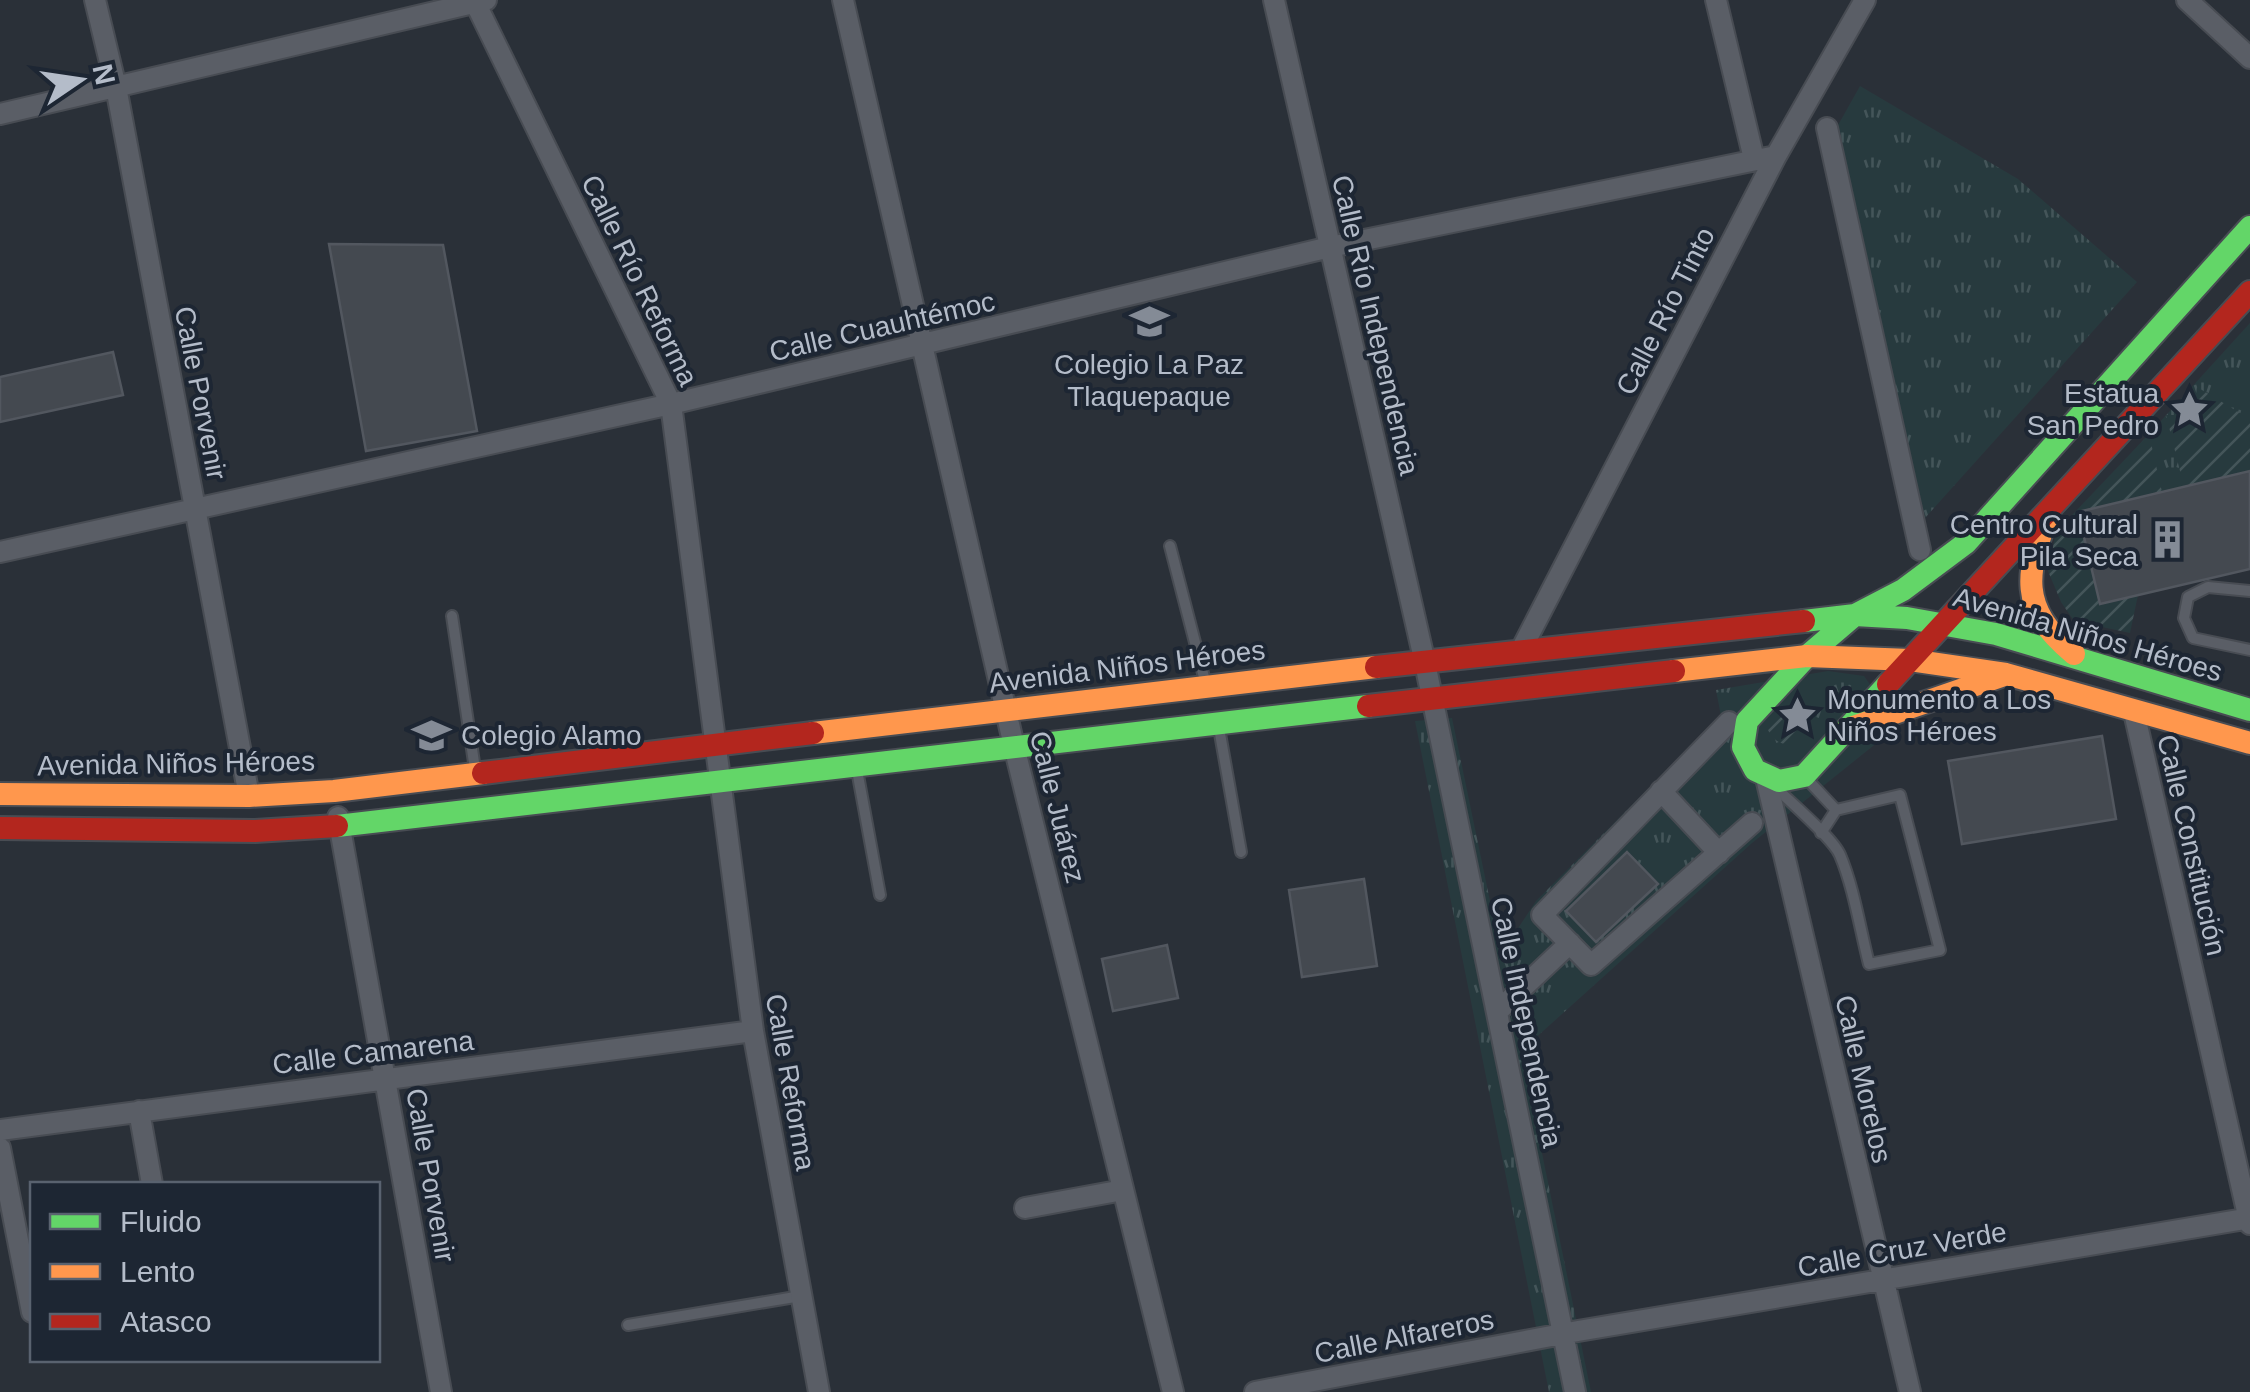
<svg xmlns="http://www.w3.org/2000/svg" width="2250" height="1392" font-family="Arial,sans-serif">
<defs>
<pattern id="park-tufts" width="24" height="20" patternUnits="userSpaceOnUse" patternTransform="scale(2.5)"><rect width="24" height="20" fill="#273a3e"/><path d="M3 7l-1-3M5 7V3M7 7l1-3M15 17l-1-3M17 17v-4M19 17l1-3" fill="none" stroke="#445559"/></pattern>
<pattern id="garden-furrows" width="10" height="10" patternUnits="userSpaceOnUse" patternTransform="scale(2.5)"><rect width="10" height="10" fill="#273a3e"/><path d="M-1 1l2-2M0 10L10 0M9 11l2-2" fill="none" stroke="#445559"/></pattern>
</defs>
<rect width="100%" height="100%" fill="#2a3038"/>
<path fill="url(#park-tufts)" d="M 1860,86 L 2018,179 L 2137,282 L 1925,518 L 1837,127 Z
M 2250,323 L 2250,472 L 2078,512 Z
M 1828,671 L 1864,676 L 1884,704 L 1883,738 L 1752,843 L 1521,1051 L 1591,1392 L 1549,1392 L 1415,721 L 1452,718 L 1501,954 L 1536,901 L 1721,716 L 1716,690 Z"/>
<path fill="url(#garden-furrows)" d="M 2197,387 L 2250,419 L 2250,471 L 2184,487 L 2166,415 L 2184,415 L 2195,402 Z
M 2149,434 L 2162,492 L 2079,512 L 2100,604 L 2138,595 L 2130,633 L 2074,621 L 2061,602 L 2048,571 L 2056,532 Z
M 1775,698 L 1814,733 C 1794,752 1768,747 1765,718 Z"/>
<path fill="#444950" stroke="#52575f" stroke-width="2.5" d="M 329,244 L 443,245 L 477,431 L 366,451 Z
M 113,352 L 123,395 L 0,422 L 0,377 Z
M 2250,471 L 2250,569 L 2100,604 L 2078,512 Z
M 2102,736 L 2116,819 L 1962,844 L 1948,761 Z
M 1627,852 L 1658,884 L 1596,942 L 1566,911 Z
M 1364,879 L 1377,966 L 1302,977 L 1289,890 Z
M 1167,945 L 1178,998 L 1113,1011 L 1102,959 Z"/>
<g fill="none" stroke-linecap="round" stroke-linejoin="round">
<defs>
<path id="lane" d="M 1170,546 L 1205,681
M 2250,591 L 2208,587 L 2188,597 L 2184,618 L 2193,638 L 2250,650
M 452,616 L 475,769
M 1219,728 L 1241,852
M 857,770 L 880,895
M 1806,778 L 1836,810
M 1774,786 C 1789,801 1833,838 1840,855 C 1854,888 1860,929 1869,964 L 1940,950 L 1900,795 L 1836,810 L 1821,833
M 628,1325 L 801,1296"/>
<path id="street" d="M 95,0 L 116,87 L 249,796
M 474,0 L 671,404 L 753,1031 L 819,1392
M 843,0 L 1014,746 L 1173,1392
M 1274,0 L 1425,663 L 1575,1392
M 1716,0 L 1754,159
M 2187,0 L 2250,58
M 0,114 L 486,0
M 1827,128 L 1920,550
M 0,552 L 671,404 L 1330,247 L 1776,156
M 1520,652 L 1776,156 L 1865,0
M 2134,712 L 2250,1224
M 1729,722 L 1542,915 L 1591,965 L 1752,823
M 1766,778 L 1910,1392
M 1661,791 L 1719,853
M 338,817 L 441,1392
M 1497,1012 L 1570,943
M 139,1111 L 152,1184
M 0,1130 L 753,1031
M 0,1148 L 32,1312
M 1025,1208 L 1123,1190
M 1255,1392 L 1578,1331 L 2250,1218"/>
<path id="fast" d="M 1804,621 L 1855,615 L 1907,618 L 1996,634 L 2250,710
M 1888,684 L 1804,776 L 1779,781 L 1755,770 L 1743,747 L 1747,721 L 1807,656 L 1855,615 L 1903,590 L 1966,543 L 2250,227
M 337,826 L 1368,706"/>
<path id="slow" d="M 2050,510 C 2025,573 2018,608 2074,654
M 1674,671 L 1807,656 L 1910,660 L 2006,674 L 2250,743
M 1848,729 L 2004,675
M 813,733 L 1376,667
M 0,794 L 249,796 L 334,791 L 483,773"/>
<path id="jam" d="M 1376,667 L 1804,621
M 1888,684 L 2250,292
M 1368,706 L 1674,671
M 483,773 L 813,733
M 0,828 L 255,831 L 337,826"/>
</defs>
<use href="#lane" stroke="#484c53" stroke-width="14"/>
<use href="#street" stroke="#484c53" stroke-width="24"/>
<use href="#fast" stroke="#484c53" stroke-width="26"/>
<use href="#slow" stroke="#484c53" stroke-width="26"/>
<use href="#jam" stroke="#484c53" stroke-width="26"/>
<use href="#lane" stroke="#5a5e66" stroke-width="10"/>
<use href="#street" stroke="#5a5e66" stroke-width="20"/>
<use href="#fast" stroke="#63d668" stroke-width="22"/>
<use href="#slow" stroke="#ff974d" stroke-width="22"/>
<use href="#jam" stroke="#b3261e" stroke-width="22"/>
</g>
<defs>
<symbol id="school-bare" viewBox="-9 -9 18 18"><path d="M0-5L7-2L0 1L-7-2ZM-4 1L0 2.5L4 1V4Q0 6-4 4Z" fill="#848b96" stroke="#1d2633" stroke-width="2.5" paint-order="stroke"/></symbol>
<symbol id="sight-bare" viewBox="-9 -9 18 18"><path d="M0-6L1.8-2.2L6-1.7L2.9 1.2L3.7 5.4L0 3.3L-3.7 5.4L-2.9 1.2L-6-1.7L-1.8-2.2Z" fill="#848b96" stroke="#1d2633" stroke-width="2.5" paint-order="stroke"/></symbol>
<symbol id="building-bare" viewBox="-9 -9 18 18"><path d="M-4-6H4V6H1V3H-1V6H-4ZM-2.5-4.3h1.7v1.8h-1.7ZM.8-4.3h1.7v1.8H.8ZM-2.5-1h1.7V.8h-1.7ZM.8-1h1.7V.8H.8Z" fill="#848b96" stroke="#1d2633" stroke-width="2.5" paint-order="stroke"/></symbol>
<symbol id="university-bare" viewBox="-9 -9 18 18"><path d="M0-5L7-2L0 1L-7-2ZM-4 1L0 2.5L4 1V4Q0 6-4 4Z" fill="#848b96" stroke="#1d2633" stroke-width="2.5" paint-order="stroke"/></symbol>
</defs>
<g fill-rule="evenodd">
<use href="#school-bare" x="1122" y="294" width="55" height="55"/>
<use href="#sight-bare" x="2162" y="382" width="55" height="55"/>
<use href="#building-bare" x="2140" y="512" width="55" height="55"/>
<use href="#sight-bare" x="1770" y="688" width="55" height="55"/>
<use href="#university-bare" x="404" y="708" width="55" height="55"/>
</g>
<g text-anchor="middle" stroke-width="8" stroke-linejoin="round" paint-order="stroke">
<g font-size="28" fill="#b4bcc9" stroke="#1d2633">
<text transform="translate(640 280) rotate(64)" y="10">Calle Río Reforma</text>
<text transform="translate(1665 311) rotate(-63)" y="10">Calle Río Tinto</text>
<text transform="translate(1376 325) rotate(77)" y="10">Calle Río Independencia</text>
<text transform="translate(882 326) rotate(-13)" y="10">Calle Cuauhtémoc</text>
<text transform="translate(201 393) rotate(79)" y="10">Calle Porvenir</text>
<text transform="translate(2088 634) rotate(16)" y="10">Avenida Niños Héroes</text>
<text transform="translate(1127 666) rotate(-7)" y="10">Avenida Niños Héroes</text>
<text transform="translate(176 763) rotate(-1)" y="10">Avenida Niños Héroes</text>
<text transform="translate(1058 807) rotate(76)" y="10">Calle Juárez</text>
<text transform="translate(2192 845) rotate(77)" y="10">Calle Constitución</text>
<text transform="translate(1527 1022) rotate(78)" y="10">Calle Independencia</text>
<text transform="translate(373 1052) rotate(-7)" y="10">Calle Camarena</text>
<text transform="translate(1864 1079) rotate(77)" y="10">Calle Morelos</text>
<text transform="translate(791 1082) rotate(80)" y="10">Calle Reforma</text>
<text transform="translate(431 1175) rotate(80)" y="10">Calle Porvenir</text>
<text transform="translate(1902 1249) rotate(-10)" y="10">Calle Cruz Verde</text>
<text transform="translate(1404 1336) rotate(-11)" y="10">Calle Alfareros</text>
</g>
<g font-size="28" fill="#b4bcc9" stroke="#1d2633" text-anchor="end">
<text x="1149" y="374" text-anchor="middle">Colegio La Paz<tspan x="1149" dy="32">Tlaquepaque</tspan></text>
<text x="2159" y="403">Estatua<tspan x="2159" dy="32">San Pedro</tspan></text>
<text x="2138" y="534">Centro Cultural<tspan x="2138" dy="32">Pila Seca</tspan></text>
<text x="1827" y="709" text-anchor="start">Monumento a Los<tspan x="1827" dy="32">Niños Héroes</tspan></text>
<text x="461" y="745" text-anchor="start">Colegio Alamo</text>
</g>
</g>
<rect x="30" y="1182" width="350" height="180" fill="#1d2633" stroke="#59626f" stroke-width="2.5"/>
<rect x="50" y="1214" width="50" height="15" fill="#63d668" stroke="#59626f" stroke-width="2.5"/>
<text x="120" y="1232" font-size="30" fill="#b4bcc9">Fluido</text>
<rect x="50" y="1264" width="50" height="15" fill="#ff974d" stroke="#59626f" stroke-width="2.5"/>
<text x="120" y="1282" font-size="30" fill="#b4bcc9">Lento</text>
<rect x="50" y="1314" width="50" height="15" fill="#b3261e" stroke="#59626f" stroke-width="2.5"/>
<text x="120" y="1332" font-size="30" fill="#b4bcc9">Atasco</text>
<g transform="translate(80 80) rotate(77)" stroke="#1d2633" stroke-width="8" paint-order="stroke">
<path d="M0-8L18 38L0 25L-18 38Z" fill="#b4bcc9"/>
<text y="-15" font-size="28" font-weight="bold" text-anchor="middle" fill="#b4bcc9">N</text>
</g>
</svg>
